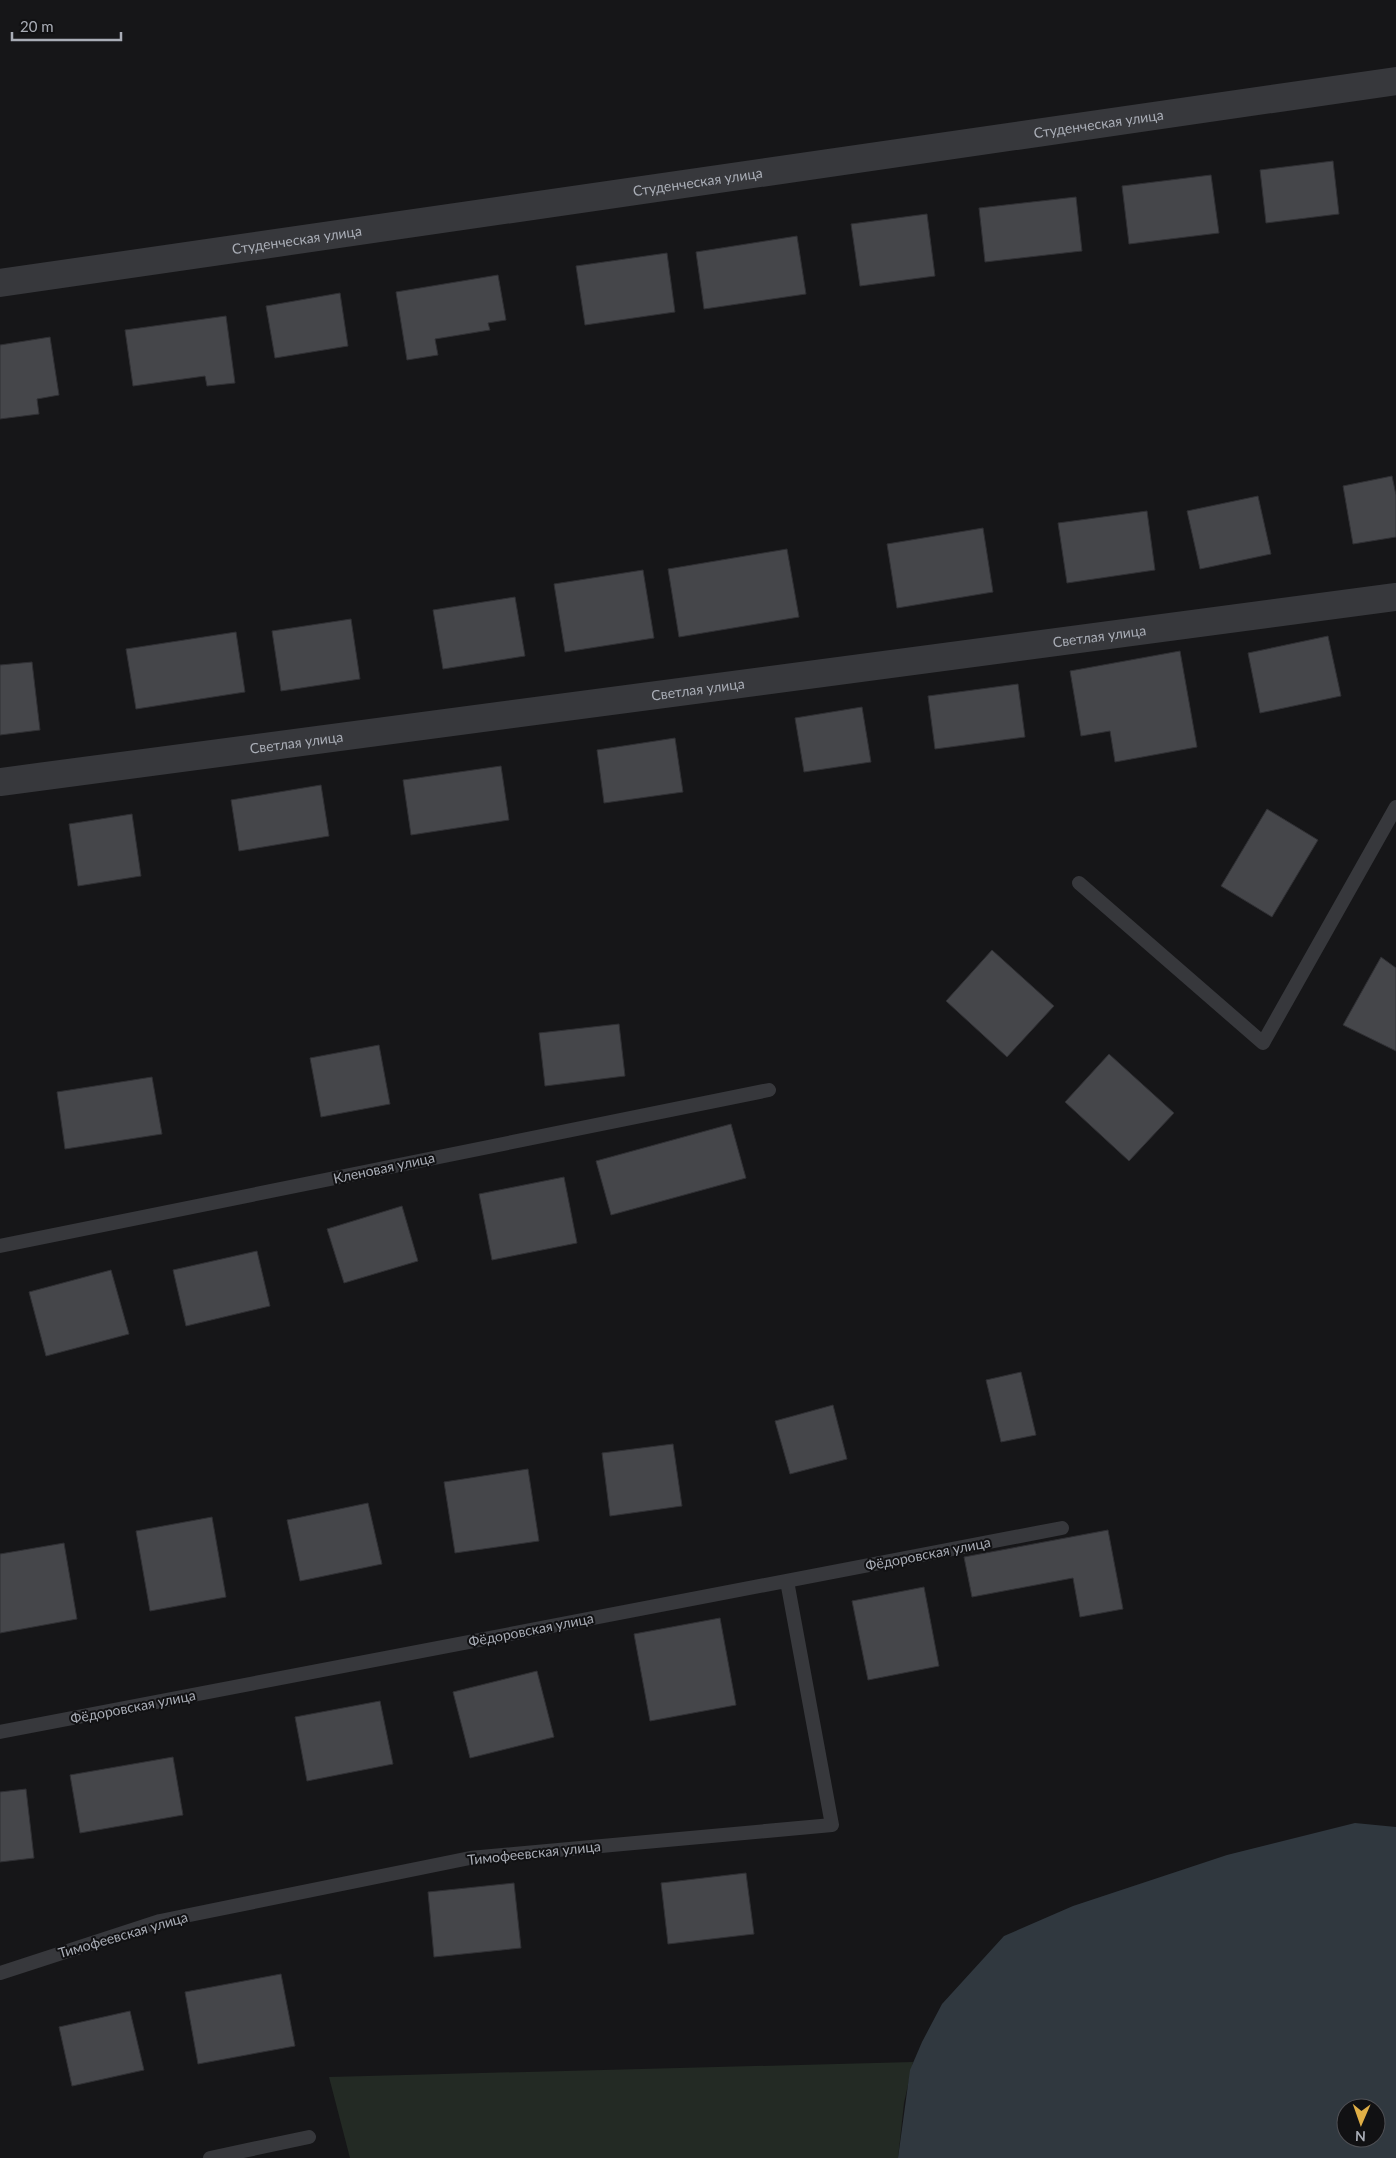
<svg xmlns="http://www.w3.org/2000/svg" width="1396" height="2158" font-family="Lato,sans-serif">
<rect width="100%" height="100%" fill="#161618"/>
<path fill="#232a24" d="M 913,2062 L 904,2103 L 898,2158 L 350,2158 L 329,2077 Z"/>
<path fill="#30383f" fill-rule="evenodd" d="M 1355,1823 L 1396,1827 L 1396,2158 L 898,2158 L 910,2070 L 922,2042 L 942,2004 L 1004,1936 L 1073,1906 L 1227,1855 ZM 1346,2108 L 1376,2108 L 1376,2138 L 1346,2138 Z"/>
<path fill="#45464a" stroke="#303034" d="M 1333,161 L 1339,214 L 1266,223 L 1260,170 Z
M 1211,175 L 1219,233 L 1129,244 L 1122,186 Z
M 1076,197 L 1082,251 L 985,262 L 979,208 Z
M 927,214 L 935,276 L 860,286 L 851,224 Z
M 797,236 L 806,294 L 704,309 L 696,252 Z
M 667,253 L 675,312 L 585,325 L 576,266 Z
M 498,275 L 506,320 L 488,323 L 490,330 L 435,339 L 438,355 L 407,360 L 396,292 Z
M 340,293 L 348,346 L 275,358 L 266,306 Z
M 226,316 L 235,383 L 207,386 L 205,376 L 133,386 L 125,330 Z
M 50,337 L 59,395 L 37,399 L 39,414 L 0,419 L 0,345 Z
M 1392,476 L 1396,495 L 1396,537 L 1353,544 L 1343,486 Z
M 1258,496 L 1271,554 L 1200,569 L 1187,511 Z
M 1147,511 L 1155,570 L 1067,583 L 1058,523 Z
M 983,528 L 993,592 L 897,608 L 887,544 Z
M 787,549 L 799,617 L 679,637 L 668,569 Z
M 643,570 L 654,638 L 565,652 L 554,584 Z
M 515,597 L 525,656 L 443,669 L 433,610 Z
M 351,619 L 360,679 L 281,691 L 272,631 Z
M 236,632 L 245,692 L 136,709 L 126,649 Z
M 1328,636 L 1341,696 L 1260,713 L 1248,653 Z
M 1180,651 L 1197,747 L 1115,762 L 1110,731 L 1081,736 L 1070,671 Z
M 32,662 L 40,730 L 0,735 L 0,665 Z
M 1018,684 L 1025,737 L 935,749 L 928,696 Z
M 862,707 L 871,762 L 804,772 L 795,718 Z
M 675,738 L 683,792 L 604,803 L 597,750 Z
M 501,766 L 509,820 L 411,835 L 403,780 Z
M 321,785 L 329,836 L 239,851 L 231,800 Z
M 1267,809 L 1318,840 L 1272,917 L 1221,886 Z
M 132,814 L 141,876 L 78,886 L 69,824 Z
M 992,950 L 1054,1006 L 1007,1057 L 946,1001 Z
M 1381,957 L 1396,968 L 1396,1051 L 1343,1025 Z
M 619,1024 L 625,1076 L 545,1086 L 539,1033 Z
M 379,1045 L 390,1104 L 321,1117 L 310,1058 Z
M 1109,1054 L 1174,1113 L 1129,1161 L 1065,1102 Z
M 152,1077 L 162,1134 L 65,1149 L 57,1092 Z
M 731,1124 L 746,1178 L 611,1215 L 596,1161 Z
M 564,1177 L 577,1243 L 492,1260 L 479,1194 Z
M 402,1206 L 418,1261 L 344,1283 L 327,1229 Z
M 257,1251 L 270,1306 L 186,1326 L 173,1270 Z
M 111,1270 L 129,1334 L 46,1356 L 29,1292 Z
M 1021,1372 L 1036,1435 L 1001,1442 L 986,1380 Z
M 833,1405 L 847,1459 L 790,1474 L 775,1421 Z
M 673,1444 L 682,1506 L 610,1516 L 602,1453 Z
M 528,1469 L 539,1541 L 455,1553 L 444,1482 Z
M 368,1503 L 382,1564 L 300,1581 L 287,1520 Z
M 212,1517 L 226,1597 L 150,1611 L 136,1531 Z
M 1108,1530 L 1123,1609 L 1080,1617 L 1073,1578 L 972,1597 L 964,1557 Z
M 64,1543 L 77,1619 L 0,1633 L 0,1554 Z
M 924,1587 L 939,1666 L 868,1680 L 852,1601 Z
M 720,1618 L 736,1705 L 650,1721 L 634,1634 Z
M 537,1671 L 554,1737 L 470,1758 L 453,1692 Z
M 380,1701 L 393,1764 L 307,1781 L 295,1717 Z
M 173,1757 L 183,1815 L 80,1833 L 70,1775 Z
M 26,1789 L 34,1858 L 0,1862 L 0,1792 Z
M 746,1873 L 754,1934 L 668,1944 L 661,1883 Z
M 514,1883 L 521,1948 L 434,1957 L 428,1892 Z
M 281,1974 L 295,2046 L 198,2064 L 185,1992 Z
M 130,2011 L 144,2070 L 72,2086 L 59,2027 Z"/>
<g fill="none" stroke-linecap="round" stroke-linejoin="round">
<path stroke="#37383c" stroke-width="14" d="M 1079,883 L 1263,1043 L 1396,807
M 0,1246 L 769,1090
M 0,1732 L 1062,1528
M 0,1973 L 160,1921 L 470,1858 L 832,1825 L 787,1581
M 210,2158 L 309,2137"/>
<g stroke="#37383c" stroke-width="28">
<path id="s1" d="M 0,283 L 1396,81"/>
<path id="s2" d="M 0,782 L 1396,597"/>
</g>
</g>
<g text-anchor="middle" stroke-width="4" stroke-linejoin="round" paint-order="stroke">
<g font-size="14" fill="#a9adb6" stroke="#111113">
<text dy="5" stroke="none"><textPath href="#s1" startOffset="1110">Студенческая улица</textPath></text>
<text dy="5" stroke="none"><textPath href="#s1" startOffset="705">Студенческая улица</textPath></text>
<text dy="5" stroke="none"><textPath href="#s1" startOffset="300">Студенческая улица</textPath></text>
<text dy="5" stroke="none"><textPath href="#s2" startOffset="1109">Светлая улица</textPath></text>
<text dy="5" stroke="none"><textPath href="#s2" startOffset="704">Светлая улица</textPath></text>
<text dy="5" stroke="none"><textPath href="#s2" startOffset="299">Светлая улица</textPath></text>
<text transform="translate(384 1168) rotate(-12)" y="5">Кленовая улица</text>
<text transform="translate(928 1554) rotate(-11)" y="5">Фёдоровская улица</text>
<text transform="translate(531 1630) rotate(-11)" y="5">Фёдоровская улица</text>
<text transform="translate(133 1707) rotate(-11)" y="5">Фёдоровская улица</text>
<text transform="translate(534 1853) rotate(-6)" y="5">Тимофеевская улица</text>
<text transform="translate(123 1935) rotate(-16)" y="5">Тимофеевская улица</text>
</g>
</g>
<g transform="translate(1361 2123) rotate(182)"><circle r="24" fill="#111113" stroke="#4e4f54"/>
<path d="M0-4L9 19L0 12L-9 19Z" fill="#e0af46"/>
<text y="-8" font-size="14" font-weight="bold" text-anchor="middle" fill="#a9adb6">N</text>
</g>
<path d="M12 32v8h109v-8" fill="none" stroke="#a9adb6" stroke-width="2.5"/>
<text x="20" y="32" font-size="15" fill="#a9adb6" stroke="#111113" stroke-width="4" paint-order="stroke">20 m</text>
</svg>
